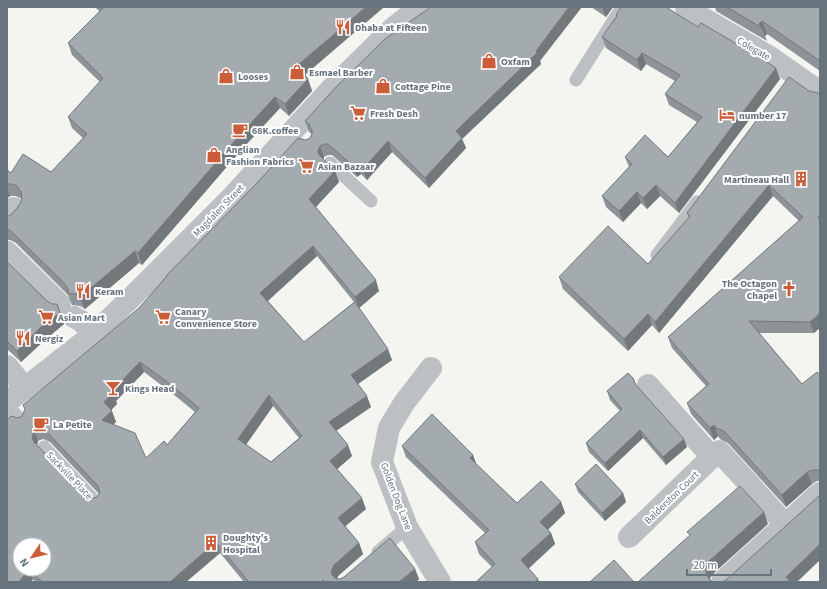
<svg xmlns="http://www.w3.org/2000/svg" width="827" height="589" font-family="'Source Sans 3',sans-serif">
<rect width="100%" height="100%" fill="#f4f4f1"/>
<g fill="none" stroke-linecap="round" stroke-linejoin="round">
<path stroke="#bcc0c2" stroke-width="13" d="M 576,80 L 622,7
M 330,163 L 371,201
M 657,255 L 697,202
M 7,404 L 21,421
M 44,447 L 96,502
M 378,552 L 407,527"/>
<path stroke="#bcc0c2" stroke-width="22" d="M 7,217 L 14,208
M 7,252 L 60,304
M 74,317 L 81,321 L 94,334
M 7,366 L 25,388
M 431,368 L 404,403 L 389,428 L 382,462 L 407,527 L 440,582
M 648,385 L 712,457 L 719,451 L 785,524
M 629,537 L 712,457
M 722,582 L 820,493"/>
<path stroke="#bcc0c2" stroke-width="22" d="M 686,7 L 696,14 L 770,57 L 820,92
M 7,402 L 94,334 L 144,285 L 231,198 L 332,88 L 392,29 L 419,7"/>
</g>
<path fill="#8d9396" fill-rule="evenodd" d="M 95,7 L 384,7 L 305,75 L 308,79 L 312,91 L 289,116 L 280,108 L 243,148 L 142,265 L 139,263 L 85,309 L 80,306 L 72,305 L 68,295 L 16,243 L 10,240 L 7,240 L 7,217 L 13,213 L 20,204 L 22,199 L 16,196 L 10,196 L 7,198 L 7,170 L 11,173 L 51,172 L 83,138 L 72,128 L 68,117 L 100,82 L 72,55 L 68,43 L 100,12 Z
M 591,7 L 613,7 L 606,17 Z
M 715,7 L 820,7 L 820,71 L 767,34 L 765,36 L 767,41 L 716,11 Z
M 616,15 L 780,79 L 679,213 L 660,196 L 647,209 L 641,203 L 623,222 L 606,207 L 602,196 L 629,167 L 625,157 L 668,157 L 697,122 L 669,105 L 665,94 L 675,81 L 646,64 L 641,71 L 606,48 L 602,37 L 616,17 Z
M 540,61 L 541,64 L 462,139 L 466,148 L 429,188 L 392,152 L 367,180 L 361,174 L 357,177 L 332,155 L 328,155 L 324,157 L 323,160 L 335,171 L 339,182 L 316,207 L 379,291 L 359,308 L 392,360 L 358,384 L 371,407 L 336,431 L 352,456 L 337,469 L 366,509 L 345,526 L 359,543 L 363,554 L 338,576 L 337,579 L 340,579 L 415,569 L 419,579 L 416,582 L 244,582 L 220,553 L 186,582 L 35,582 L 33,579 L 31,582 L 7,582 L 18,418 L 22,416 L 139,308 L 166,277 L 166,276 L 306,140 L 310,138 L 312,134 L 309,132 L 305,121 ZM 317,256 L 354,302 L 304,342 L 268,301 ZM 144,372 L 173,394 L 195,412 L 167,445 L 146,458 L 113,424 L 116,422 L 111,410 L 117,404 L 116,401 ZM 273,406 L 299,438 L 271,462 L 246,445 ZM 43,439 L 50,442 L 99,494 L 97,497 L 90,499 L 86,497 L 37,445 L 38,441 Z
M 809,91 L 814,333 L 759,333 L 802,384 L 820,375 L 820,481 L 817,481 L 812,484 L 786,507 L 728,443 L 720,439 L 718,436 L 714,440 L 691,414 L 687,403 L 706,386 L 672,348 L 668,337 L 799,221 L 773,196 L 659,333 L 652,325 L 628,351 L 563,289 L 559,277 L 648,264 L 689,218 L 687,213 Z
M 7,262 L 62,316 L 64,324 L 46,339 L 21,362 L 7,349 Z
M 636,385 L 687,447 L 666,465 L 643,438 L 608,471 L 589,452 L 586,443 L 620,411 L 610,400 L 607,391 Z
M 402,446 L 473,455 L 476,465 L 517,503 L 561,502 L 565,513 L 548,530 L 551,533 L 555,544 L 528,568 L 538,579 L 539,582 L 476,582 L 492,567 L 479,554 L 475,542 L 485,533 L 406,457 Z
M 575,484 L 623,493 L 626,502 L 605,521 L 578,492 Z"/>
<path fill="#73787a" d="M 366,7 L 384,7 L 302,77 L 298,65 Z
M 569,7 L 582,7 L 540,61 L 541,64 L 462,139 L 466,148 L 429,188 L 425,178 L 456,131 L 536,51 Z
M 602,7 L 613,7 L 606,17 Z
M 762,21 L 767,34 L 765,36 L 762,28 L 759,24 Z
M 642,53 L 646,64 L 641,71 L 637,60 Z
M 776,68 L 780,79 L 679,213 L 675,203 Z
M 308,79 L 312,91 L 289,116 L 285,104 Z
M 275,97 L 280,108 L 243,148 L 142,265 L 138,253 L 238,137 Z
M 388,141 L 392,152 L 367,180 L 363,169 Z
M 320,146 L 324,157 L 322,162 L 319,155 L 318,151 Z
M 357,163 L 361,174 L 357,177 L 353,166 Z
M 335,171 L 339,182 L 313,210 L 309,199 Z
M 656,185 L 660,196 L 647,209 L 643,198 Z
M 769,185 L 773,196 L 659,333 L 655,322 Z
M 7,189 L 10,196 L 7,198 Z
M 637,192 L 641,203 L 623,222 L 619,211 Z
M 313,246 L 317,256 L 264,304 L 260,293 Z
M 135,251 L 139,263 L 85,309 L 80,297 Z
M 376,280 L 379,291 L 359,308 L 355,297 Z
M 57,304 L 64,324 L 46,339 L 21,362 L 17,351 Z
M 820,313 L 820,328 L 814,333 L 810,322 Z
M 648,314 L 652,325 L 628,351 L 624,339 Z
M 388,349 L 392,360 L 355,386 L 351,375 Z
M 140,362 L 144,372 L 116,401 L 117,404 L 108,413 L 104,402 L 112,391 Z
M 269,395 L 273,406 L 242,450 L 238,439 Z
M 367,396 L 371,407 L 333,433 L 329,422 Z
M 112,411 L 116,422 L 106,431 L 102,420 Z
M 714,425 L 718,436 L 714,440 L 710,428 Z
M 640,430 L 643,438 L 608,471 L 605,463 Z
M 34,431 L 38,441 L 36,448 L 32,438 Z
M 684,439 L 687,447 L 666,465 L 663,457 Z
M 348,445 L 352,456 L 334,472 L 330,461 Z
M 473,455 L 477,466 L 470,458 Z
M 807,472 L 812,484 L 786,507 L 782,495 Z
M 623,493 L 626,502 L 605,521 L 602,513 Z
M 362,498 L 366,509 L 342,529 L 338,518 Z
M 561,502 L 565,513 L 544,533 L 540,522 Z
M 764,512 L 768,524 L 714,573 L 710,578 L 710,582 L 706,573 L 706,566 L 709,561 Z
M 551,533 L 555,544 L 525,572 L 521,560 Z
M 216,542 L 220,553 L 186,582 L 170,582 Z
M 359,543 L 363,554 L 338,576 L 336,582 L 331,572 L 334,565 Z
M 820,544 L 820,560 L 797,582 L 788,582 L 786,577 Z
M 29,569 L 33,579 L 31,582 L 19,582 Z
M 415,569 L 419,579 L 416,582 L 399,582 Z
M 538,579 L 539,582 L 535,582 Z"/>
<path fill="#a4abaf" stroke="#73787a" fill-rule="evenodd" d="M 104,7 L 366,7 L 298,65 L 308,79 L 285,104 L 275,97 L 238,137 L 138,253 L 135,251 L 80,297 L 76,294 L 68,293 L 68,289 L 64,283 L 11,231 L 7,229 L 7,217 L 13,213 L 20,204 L 22,198 L 21,192 L 17,186 L 12,184 L 7,184 L 7,170 L 11,173 L 23,154 L 51,172 L 87,134 L 68,117 L 103,78 L 68,43 Z
M 431,7 L 569,7 L 536,51 L 537,53 L 456,131 L 462,138 L 425,178 L 388,141 L 363,169 L 357,163 L 353,166 L 328,144 L 324,144 L 320,146 L 318,151 L 319,155 L 335,171 L 309,199 L 376,280 L 355,297 L 313,246 L 260,293 L 304,342 L 355,302 L 388,349 L 351,375 L 367,396 L 329,422 L 348,445 L 330,461 L 362,498 L 338,518 L 359,543 L 334,565 L 331,572 L 333,576 L 336,579 L 340,579 L 344,577 L 390,538 L 415,569 L 399,582 L 324,582 L 323,580 L 321,582 L 249,582 L 216,542 L 170,582 L 42,582 L 29,569 L 44,569 L 44,545 L 20,545 L 20,569 L 29,569 L 19,582 L 7,582 L 7,419 L 11,416 L 18,418 L 22,416 L 25,409 L 23,405 L 139,308 L 167,276 L 166,276 L 257,183 L 298,138 L 306,140 L 310,138 L 312,134 L 312,130 L 309,126 L 310,125 L 305,121 L 337,86 L 386,38 ZM 140,362 L 169,383 L 199,408 L 167,445 L 164,441 L 146,458 L 135,433 L 102,420 L 112,411 L 104,402 L 113,393 L 112,391 ZM 269,395 L 302,436 L 271,462 L 238,439 ZM 39,428 L 46,431 L 98,486 L 100,493 L 97,497 L 90,499 L 86,497 L 34,442 L 32,438 L 34,431 Z
M 621,7 L 666,7 L 698,27 L 701,23 L 759,57 L 776,68 L 675,203 L 656,185 L 643,198 L 637,192 L 619,211 L 602,196 L 632,164 L 625,157 L 645,135 L 668,157 L 702,117 L 665,94 L 680,75 L 642,53 L 637,60 L 602,37 L 617,16 L 616,15 Z
M 727,7 L 820,7 L 820,61 L 762,21 L 759,24 L 762,28 Z
M 789,77 L 809,91 L 818,93 L 820,95 L 820,215 L 818,217 L 820,220 L 820,313 L 810,322 L 749,321 L 802,384 L 817,372 L 820,375 L 820,470 L 813,470 L 807,472 L 782,495 L 724,431 L 716,428 L 714,425 L 710,428 L 687,403 L 709,384 L 668,337 L 803,217 L 769,185 L 655,322 L 648,314 L 624,339 L 559,277 L 608,226 L 648,264 L 690,216 L 687,213 Z
M 7,262 L 47,301 L 52,304 L 57,304 L 60,313 L 41,327 L 17,351 L 7,341 Z
M 628,373 L 633,378 L 636,385 L 684,439 L 663,457 L 640,430 L 605,463 L 586,443 L 622,409 L 607,391 Z
M 432,414 L 473,455 L 470,458 L 517,503 L 541,481 L 561,502 L 540,522 L 551,533 L 521,560 L 538,579 L 535,582 L 476,582 L 495,564 L 475,542 L 489,530 L 402,446 Z
M 596,464 L 623,493 L 602,513 L 575,484 Z
M 740,486 L 764,512 L 709,561 L 706,566 L 706,573 L 709,579 L 713,582 L 638,582 L 690,535 L 687,532 Z
M 820,495 L 820,544 L 786,577 L 791,582 L 722,582 L 726,580 Z
M 614,560 L 634,582 L 590,582 Z"/>
<defs>
<symbol id="restaurant-bare" viewBox="-9 -9 18 18"><path d="M-5-6h1v4h1v-4h1v4h1v-4h1v5L-1.5 .5V6h-2V.5L-5-1ZM5-6V6H3V1.5H1.5Q1.5-4 5-6Z" fill="#cc5d39" stroke="#fff" stroke-width="2.5" paint-order="stroke"/></symbol>
<symbol id="shop-bare" viewBox="-9 -9 18 18"><path d="M-5-2.5h2.3a2.7 3.5 0 0 1 5.4 0H5L5.5 6h-11ZM-1.5-2.5h3a1.5 2.3 0 0 0-3 0Z" fill="#cc5d39" stroke="#fff" stroke-width="2.5" paint-order="stroke"/></symbol>
<symbol id="supermarket-bare" viewBox="-9 -9 18 18"><path d="M-6-5.5h2.5l.6 2H6L4.5 2H-2.5L-4.4-4H-6ZM-1.5 3.2a1.3 1.3 0 1 0 .1 0ZM3 3.2a1.3 1.3 0 1 0 .1 0Z" fill="#cc5d39" stroke="#fff" stroke-width="2.5" paint-order="stroke"/></symbol>
<symbol id="hotel-bare" viewBox="-9 -9 18 18"><path d="M-6-4.5h1.5V1H6V5H4.5V3h-9V5H-6ZM-4 0a1.8 1.8 0 1 1 3.6 0ZM.5 0V-2.5h3Q6-2.5 6 0Z" fill="#cc5d39" stroke="#fff" stroke-width="2.5" paint-order="stroke"/></symbol>
<symbol id="cafe-bare" viewBox="-9 -9 18 18"><path d="M-5.5-4.5H6V0H3Q3 3.5 0 3.5H-2.5Q-5.5 3.5-5.5 0ZM3-3.2v2h1.7v-2ZM-6 4.5H4V6H-6Z" fill="#cc5d39" stroke="#fff" stroke-width="2.5" paint-order="stroke"/></symbol>
<symbol id="building-bare" viewBox="-9 -9 18 18"><path d="M-4-6H4V6H1V3H-1V6H-4ZM-2.5-4.3h1.7v1.8h-1.7ZM.8-4.3h1.7v1.8H.8ZM-2.5-1h1.7V.8h-1.7ZM.8-1h1.7V.8H.8Z" fill="#cc5d39" stroke="#fff" stroke-width="2.5" paint-order="stroke"/></symbol>
<symbol id="church-bare" viewBox="-9 -9 18 18"><path d="M-1.2-6h2.4v3.5h3.3v2.4h-3.3V6h-2.4V-.1h-3.3v-2.4h3.3Z" fill="#cc5d39" stroke="#fff" stroke-width="2.5" paint-order="stroke"/></symbol>
<symbol id="bar-bare" viewBox="-9 -9 18 18"><path d="M-6-5H6L.8 .8V4.5H3.5V6h-7V4.5H-.8V.8Z" fill="#cc5d39" stroke="#fff" stroke-width="2.5" paint-order="stroke"/></symbol>
</defs>
<g fill-rule="evenodd">
<use href="#restaurant-bare" x="332" y="16" width="22" height="22"/>
<use href="#shop-bare" x="478" y="50" width="22" height="22"/>
<use href="#shop-bare" x="286" y="61" width="22" height="22"/>
<use href="#shop-bare" x="215" y="65" width="22" height="22"/>
<use href="#shop-bare" x="372" y="75" width="22" height="22"/>
<use href="#supermarket-bare" x="347" y="102" width="22" height="22"/>
<use href="#hotel-bare" x="716" y="104" width="22" height="22"/>
<use href="#cafe-bare" x="229" y="119" width="22" height="22"/>
<use href="#shop-bare" x="203" y="144" width="22" height="22"/>
<use href="#supermarket-bare" x="295" y="155" width="22" height="22"/>
<use href="#building-bare" x="790" y="168" width="22" height="22"/>
<use href="#church-bare" x="778" y="278" width="22" height="22"/>
<use href="#restaurant-bare" x="72" y="280" width="22" height="22"/>
<use href="#supermarket-bare" x="35" y="306" width="22" height="22"/>
<use href="#supermarket-bare" x="152" y="306" width="22" height="22"/>
<use href="#restaurant-bare" x="12" y="327" width="22" height="22"/>
<use href="#bar-bare" x="102" y="377" width="22" height="22"/>
<use href="#cafe-bare" x="30" y="413" width="22" height="22"/>
<use href="#building-bare" x="200" y="532" width="22" height="22"/>
</g>
<g text-anchor="middle" stroke-width="4" stroke-linejoin="round" paint-order="stroke">
<g font-size="10" font-weight="bold" fill="#67747e" stroke="#fff" text-anchor="start">
<text x="355" y="31">Dhaba at Fifteen</text>
<text x="501" y="65">Oxfam</text>
<text x="309" y="76">Esmael Barber</text>
<text x="238" y="80">Looses</text>
<text x="395" y="90">Cottage Pine</text>
<text x="370" y="117">Fresh Desh</text>
<text x="739" y="119">number 17</text>
<text x="252" y="134">68K.coffee</text>
<text x="226" y="153">Anglian<tspan x="226" dy="12">Fashion Fabrics</tspan></text>
<text x="318" y="170">Asian Bazaar</text>
<text x="789" y="183" text-anchor="end">Martineau Hall</text>
<text x="777" y="287" text-anchor="end">The Octagon<tspan x="777" dy="12">Chapel</tspan></text>
<text x="95" y="295">Keram</text>
<text x="175" y="315">Canary<tspan x="175" dy="12">Convenience Store</tspan></text>
<text x="58" y="321">Asian Mart</text>
<text x="35" y="342">Nergiz</text>
<text x="125" y="392">Kings Head</text>
<text x="53" y="428">La Petite</text>
<text x="223" y="541">Doughty's<tspan x="223" dy="12">Hospital</tspan></text>
</g>
<g font-size="10" fill="#67747e" stroke="#fff">
<text transform="translate(754 48) rotate(30)" y="4">Colegate</text>
<text transform="translate(218 210) rotate(-46)" y="4">Magdalen Street</text>
<text transform="translate(70 475) rotate(46)" y="4">Sackville Place</text>
<text transform="translate(397 496) rotate(69)" y="4">Golden Dog Lane</text>
<text transform="translate(671 497) rotate(-44)" y="4">Balderston Court</text>
</g>
</g>
<rect width="827" height="589" fill="none" stroke="#67747e" stroke-width="16"/>
<g transform="translate(32 557) rotate(235)"><circle r="19" fill="#ffffff" stroke="#c2c7cb"/>
<path d="M0-3L7 15L0 10L-7 15Z" fill="#cc5d39"/>
<text y="-6" font-size="11" font-weight="bold" text-anchor="middle" fill="#67747e">N</text>
</g>
<path d="M687 569v6h84v-6" fill="none" stroke="#67747e" stroke-width="2"/>
<text x="693" y="569" font-size="12" fill="#67747e" stroke="#ffffff" stroke-width="3" paint-order="stroke">20 m</text>
</svg>
